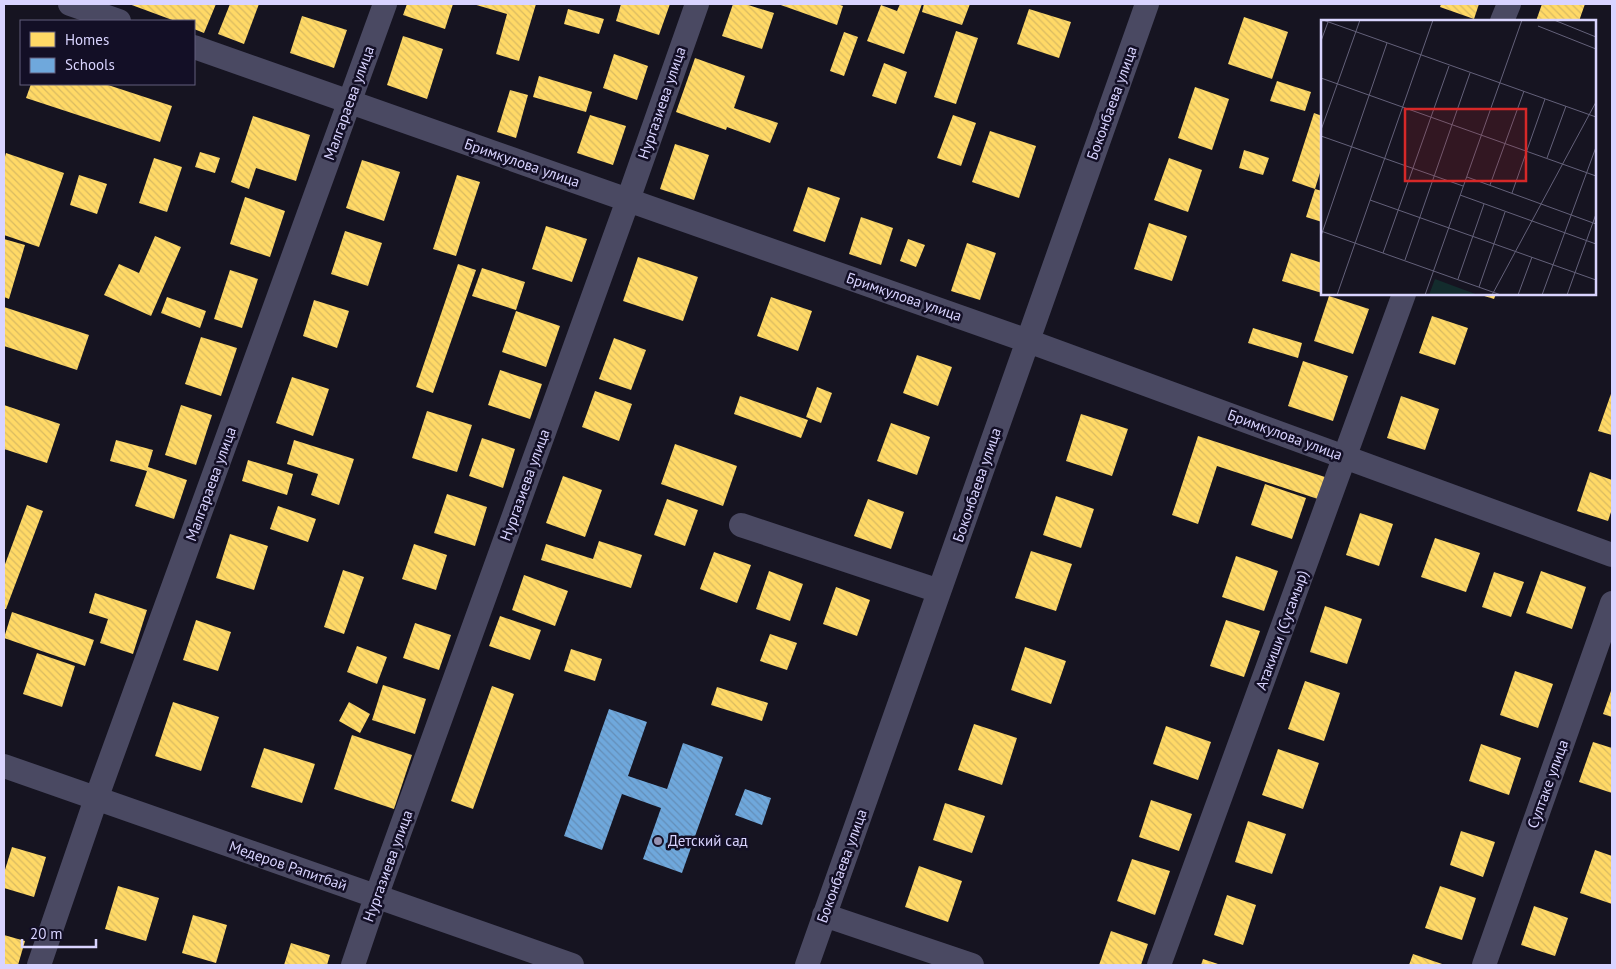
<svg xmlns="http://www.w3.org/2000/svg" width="1616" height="969" font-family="'PT Sans',sans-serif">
<defs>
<pattern id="homes-back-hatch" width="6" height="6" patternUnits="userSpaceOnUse" patternTransform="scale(1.25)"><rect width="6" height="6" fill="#ffd966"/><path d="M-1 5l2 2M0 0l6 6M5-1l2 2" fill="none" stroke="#d9ba61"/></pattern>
<pattern id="schools-back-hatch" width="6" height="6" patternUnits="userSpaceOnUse" patternTransform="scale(1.25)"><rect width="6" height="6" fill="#6fa8dc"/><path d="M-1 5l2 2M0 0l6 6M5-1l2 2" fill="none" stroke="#648eb8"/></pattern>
</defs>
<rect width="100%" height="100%" fill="#161421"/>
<path fill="url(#homes-back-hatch)" d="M 129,4 L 216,4 L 204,33 L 194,29 L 194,21 L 175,21 Z
M 230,4 L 259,4 L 244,44 L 218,34 Z
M 407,4 L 453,4 L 445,29 L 403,15 Z
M 473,4 L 536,4 L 519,61 L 496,54 L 507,14 Z
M 621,4 L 670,4 L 659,35 L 616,21 Z
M 733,4 L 745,4 L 774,13 L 762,49 L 722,36 Z
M 778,4 L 837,4 L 843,6 L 837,25 Z
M 900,4 L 922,4 L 904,54 L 867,41 L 881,5 L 897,11 Z
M 924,4 L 970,4 L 962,25 L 922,12 Z
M 1441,4 L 1479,4 L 1474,19 L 1440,7 Z
M 1542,4 L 1585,4 L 1579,21 L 1536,21 Z
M 568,9 L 604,19 L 599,34 L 564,24 Z
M 1029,9 L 1071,22 L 1059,58 L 1017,44 Z
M 302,16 L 347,30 L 334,68 L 290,53 Z
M 1244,17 L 1288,32 L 1272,79 L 1228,64 Z
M 956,31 L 978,38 L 956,104 L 934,97 Z
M 844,32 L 858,37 L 844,76 L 830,71 Z
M 403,36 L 443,49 L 427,99 L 387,85 Z
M 614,54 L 648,66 L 637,100 L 603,88 Z
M 695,58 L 745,76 L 734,108 L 778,123 L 770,143 L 727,127 L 726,130 L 676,112 Z
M 884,63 L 907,72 L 896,104 L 872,96 Z
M 539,76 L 592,92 L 586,112 L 533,97 Z
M 1277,81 L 1311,92 L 1305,111 L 1270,101 Z
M 31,84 L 105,84 L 172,106 L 160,142 L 26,98 Z
M 1195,87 L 1229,99 L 1212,150 L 1178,138 Z
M 510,90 L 528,95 L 516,138 L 497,132 Z
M 1314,113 L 1322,116 L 1322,166 L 1315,189 L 1322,191 L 1322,222 L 1306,217 L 1315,189 L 1292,181 Z
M 590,115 L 626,126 L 613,165 L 577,153 Z
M 953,115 L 976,123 L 961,166 L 937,158 Z
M 253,116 L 310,135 L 296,181 L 256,168 L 249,189 L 231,182 Z
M 990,131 L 1036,146 L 1019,198 L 972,182 Z
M 675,144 L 709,155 L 694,200 L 660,189 Z
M 1244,150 L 1269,158 L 1263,175 L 1239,168 Z
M 200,152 L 220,158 L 215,173 L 195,167 Z
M 6,153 L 64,173 L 39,247 L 4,235 L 4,160 Z
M 154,158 L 182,167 L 167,212 L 139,203 Z
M 1169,158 L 1202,170 L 1188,212 L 1154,200 Z
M 362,160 L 400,172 L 384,221 L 346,208 Z
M 79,175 L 107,184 L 97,214 L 70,205 Z
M 457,175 L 480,182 L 456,256 L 433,249 Z
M 808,187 L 840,198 L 825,242 L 793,231 Z
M 245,197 L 285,211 L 270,257 L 230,244 Z
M 861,217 L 893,228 L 881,265 L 849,254 Z
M 1149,223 L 1187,236 L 1172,281 L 1134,269 Z
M 546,226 L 587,239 L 572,282 L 532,269 Z
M 345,231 L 382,243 L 368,286 L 331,274 Z
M 155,236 L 181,247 L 151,316 L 104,295 L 119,264 L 139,273 Z
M 4,239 L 25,245 L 9,299 L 4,297 Z
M 908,239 L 925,245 L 916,267 L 900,261 Z
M 967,243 L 996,253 L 980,300 L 951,291 Z
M 1291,253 L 1322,263 L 1322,293 L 1282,281 Z
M 638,257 L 698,277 L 683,321 L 623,301 Z
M 458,264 L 476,270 L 433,393 L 416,387 Z
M 482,268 L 525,282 L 516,310 L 472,296 Z
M 230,270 L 258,279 L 242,328 L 214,319 Z
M 1478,294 L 1496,294 L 1494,299 Z
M 1329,296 L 1369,309 L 1353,354 L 1314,341 Z
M 167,297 L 206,311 L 200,328 L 161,313 Z
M 771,297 L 812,311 L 798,351 L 757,336 Z
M 314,300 L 349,311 L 337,348 L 303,336 Z
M 4,307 L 89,335 L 77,370 L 4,346 Z
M 516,311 L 560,326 L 546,367 L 502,352 Z
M 1432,316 L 1468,328 L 1455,365 L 1419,353 Z
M 1253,328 L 1302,343 L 1298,358 L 1248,343 Z
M 201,337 L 237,348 L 221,396 L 185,384 Z
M 614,338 L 646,350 L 631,390 L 599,379 Z
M 917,355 L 952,367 L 938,406 L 903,393 Z
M 1303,361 L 1348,376 L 1333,421 L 1288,406 Z
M 500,370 L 542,384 L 530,419 L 488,405 Z
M 292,377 L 329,389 L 313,436 L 276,423 Z
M 817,387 L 832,393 L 821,423 L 806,417 Z
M 595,391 L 632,404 L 619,441 L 582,427 Z
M 1612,391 L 1612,435 L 1598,431 Z
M 740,396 L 808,420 L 801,438 L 734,414 Z
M 1401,396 L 1439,409 L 1425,450 L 1387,438 Z
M 4,405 L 60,424 L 47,463 L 4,449 Z
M 181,405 L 212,415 L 196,465 L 165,455 Z
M 427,411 L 472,425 L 457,472 L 412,458 Z
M 1081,414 L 1128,429 L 1112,476 L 1066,461 Z
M 891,423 L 930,437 L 917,475 L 877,461 Z
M 1198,436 L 1325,477 L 1318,499 L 1217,466 L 1198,524 L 1172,515 Z
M 482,438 L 515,449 L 503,488 L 469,476 Z
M 116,440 L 153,450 L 148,467 L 187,480 L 174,519 L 135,506 L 147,471 L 110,461 Z
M 294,440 L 354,459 L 339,505 L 311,495 L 318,474 L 287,464 Z
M 675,444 L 737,466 L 723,506 L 661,484 Z
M 248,460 L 293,474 L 287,495 L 242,481 Z
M 1590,472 L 1612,480 L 1612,509 L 1608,521 L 1577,511 Z
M 563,476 L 602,490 L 585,537 L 546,523 Z
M 1265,484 L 1306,498 L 1292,539 L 1251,525 Z
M 447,494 L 487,507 L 475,546 L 434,533 Z
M 1056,496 L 1094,509 L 1081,548 L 1043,535 Z
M 667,499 L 698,510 L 685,546 L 654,535 Z
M 868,499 L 904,512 L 891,549 L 854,536 Z
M 27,505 L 43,511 L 6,609 L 4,609 L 4,567 Z
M 278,506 L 316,519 L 308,542 L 270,529 Z
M 1360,513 L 1393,524 L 1379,566 L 1346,555 Z
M 230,534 L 268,546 L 254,590 L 216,578 Z
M 1435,538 L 1480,553 L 1466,592 L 1421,577 Z
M 599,541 L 642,555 L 631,588 L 541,560 L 546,544 L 593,559 Z
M 414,544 L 447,555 L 436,590 L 402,579 Z
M 1031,551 L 1072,564 L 1056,611 L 1015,598 Z
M 714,552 L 751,565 L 737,603 L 700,589 Z
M 1236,556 L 1278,571 L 1264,611 L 1222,597 Z
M 343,570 L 364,577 L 344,634 L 324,627 Z
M 769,571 L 803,584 L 790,621 L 756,609 Z
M 1541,571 L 1586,587 L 1572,629 L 1526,613 Z
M 1494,572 L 1524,582 L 1511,617 L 1482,607 Z
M 524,575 L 568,591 L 555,626 L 512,610 Z
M 836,587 L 870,600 L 857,636 L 823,624 Z
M 95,593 L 147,610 L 133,654 L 100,643 L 108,619 L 89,613 Z
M 1325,606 L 1362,619 L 1347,664 L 1310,652 Z
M 12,612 L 94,640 L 85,666 L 4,638 Z
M 500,616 L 541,630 L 530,660 L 489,646 Z
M 196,620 L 231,632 L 218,671 L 183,660 Z
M 1226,620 L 1260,631 L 1244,677 L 1210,666 Z
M 415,623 L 451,635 L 439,670 L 403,658 Z
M 770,634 L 797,643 L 787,670 L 760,661 Z
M 357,646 L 387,657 L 377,684 L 347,672 Z
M 1025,647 L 1066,661 L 1051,704 L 1011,690 Z
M 571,649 L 602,659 L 595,681 L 564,671 Z
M 37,653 L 75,666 L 62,707 L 23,694 Z
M 1515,671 L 1553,684 L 1538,728 L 1500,715 Z
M 1305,681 L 1340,693 L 1324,741 L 1288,729 Z
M 383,685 L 426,699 L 415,734 L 372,720 Z
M 492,686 L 514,694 L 473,809 L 451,801 Z
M 717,687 L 768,703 L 762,721 L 711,705 Z
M 1612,688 L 1612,717 L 1603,714 Z
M 173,702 L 219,717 L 201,771 L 155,756 Z
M 349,702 L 370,714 L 360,733 L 339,721 Z
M 974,724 L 1017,738 L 1002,785 L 958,770 Z
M 1166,726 L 1211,742 L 1198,780 L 1153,764 Z
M 352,735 L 412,755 L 394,809 L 334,789 Z
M 1593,742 L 1612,748 L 1612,793 L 1579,782 Z
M 1481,744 L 1521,758 L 1509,795 L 1469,781 Z
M 264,748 L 315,764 L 302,803 L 251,787 Z
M 1278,749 L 1319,763 L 1303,809 L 1262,795 Z
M 1151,800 L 1192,814 L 1179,851 L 1139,837 Z
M 945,803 L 985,816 L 972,853 L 933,840 Z
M 1248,821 L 1286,834 L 1272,874 L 1235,862 Z
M 1461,831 L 1495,842 L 1483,877 L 1450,865 Z
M 12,847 L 46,857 L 34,897 L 4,888 L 4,873 Z
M 1595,850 L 1612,856 L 1612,904 L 1580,893 Z
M 1132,859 L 1170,871 L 1155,915 L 1117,901 Z
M 919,866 L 962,881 L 948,922 L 905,907 Z
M 118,886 L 159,898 L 146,941 L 105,929 Z
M 1440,886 L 1476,898 L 1462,940 L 1425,928 Z
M 1227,895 L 1256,905 L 1243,945 L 1214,935 Z
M 1534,906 L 1568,918 L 1555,956 L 1521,945 Z
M 193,915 L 227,925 L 216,963 L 182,953 Z
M 1111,931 L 1148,944 L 1141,965 L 1099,965 Z
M 4,935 L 25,941 L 18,965 L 4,965 Z
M 291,943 L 330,955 L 327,965 L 284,965 Z
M 1413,954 L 1445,965 L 1409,965 Z
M 1203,959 L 1221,965 L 1201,965 Z"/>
<path fill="url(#schools-back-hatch)" d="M 609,709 L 647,722 L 628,776 L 667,789 L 683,743 L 723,757 L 682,873 L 643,859 L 661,808 L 622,794 L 602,850 L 564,836 Z
M 745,789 L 771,798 L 762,825 L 735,815 Z"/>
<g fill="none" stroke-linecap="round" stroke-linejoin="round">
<path stroke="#4a4962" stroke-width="24" d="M 70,4 L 119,21
M 1502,21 L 1509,4
M 194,47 L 1028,341 L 1612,555
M 741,525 L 939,591
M 4,766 L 572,965
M 824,915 L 972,965
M 39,965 L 96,799 L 385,4
M 353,965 L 376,897 L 628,200 L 697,4
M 807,965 L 1147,4
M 1159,965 L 1404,294
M 1484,965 L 1612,603"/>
</g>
<circle fill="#9591b1" stroke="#130f26" stroke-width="2" cx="658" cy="841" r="5"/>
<g text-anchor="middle" stroke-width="5" stroke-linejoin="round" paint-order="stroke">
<g font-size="15" fill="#d9d4ff" stroke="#130f26">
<text transform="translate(349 103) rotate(-70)" y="5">Малгараева улица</text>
<text transform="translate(662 103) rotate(-71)" y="5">Нургазиева улица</text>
<text transform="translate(1112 103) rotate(-70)" y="5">Боконбаева улица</text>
<text transform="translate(522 163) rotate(19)" y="5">Бримкулова улица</text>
<text transform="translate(904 297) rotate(19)" y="5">Бримкулова улица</text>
<text transform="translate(1285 435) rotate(20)" y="5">Бримкулова улица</text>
<text transform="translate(211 484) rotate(-70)" y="5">Малгараева улица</text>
<text transform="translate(525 485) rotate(-70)" y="5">Нургазиева улица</text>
<text transform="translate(977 485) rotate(-71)" y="5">Боконбаева улица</text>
<text transform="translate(1282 630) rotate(-70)" y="5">Атакиши (Сусамыр)</text>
<text transform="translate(1548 784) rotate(-70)" y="5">Султаке улица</text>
<text transform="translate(288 866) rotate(19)" y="5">Медеров Рапитбай</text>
<text transform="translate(388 866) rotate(-70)" y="5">Нургазиева улица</text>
<text transform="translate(842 866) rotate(-70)" y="5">Боконбаева улица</text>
</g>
<g font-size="15" fill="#d9d4ff" stroke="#130f26" text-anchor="start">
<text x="668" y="846">Детский сад</text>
</g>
</g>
<g transform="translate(1321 20)">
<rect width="275" height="275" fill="#161421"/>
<path d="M 114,259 L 157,275 L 108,275 Z" fill="#132c2d"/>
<path fill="none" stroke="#64617a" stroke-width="1" d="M 2,0 L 275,97M 233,0 L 275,17M 217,6 L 275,29M 0,21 L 7,2M 0,58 L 275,156M 0,110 L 39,0M 0,116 L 142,166M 226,138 L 245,86M 146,157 L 275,204M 169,165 L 203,71M 191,173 L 224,79M 139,175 L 275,224M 49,180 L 275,260M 0,211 L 180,275M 0,216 L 66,23M 62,233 L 128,46M 84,240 L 149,53M 137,259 L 163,184M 158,267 L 184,192M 16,275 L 112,0M 104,275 L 201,0M 171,275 L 275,82M 197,275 L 211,237M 221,275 L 275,127M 246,275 L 275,194"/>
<path fill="#d62828" fill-opacity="0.15" stroke="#d62828" stroke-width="2.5" d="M 84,89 L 205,89 L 205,161 L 84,161 Z"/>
<rect width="275" height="275" fill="none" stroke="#d9d4ff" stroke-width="2.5"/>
</g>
<rect width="1616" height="969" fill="none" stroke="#d9d4ff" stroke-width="10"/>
<rect x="20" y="20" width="175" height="65" fill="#130f26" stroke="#625e7d"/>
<rect x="30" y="32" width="25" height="15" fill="#ffd966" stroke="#625e7d"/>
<text x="65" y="45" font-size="15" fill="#d9d4ff">Homes</text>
<rect x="30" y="58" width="25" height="15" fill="#6fa8dc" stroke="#625e7d"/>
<text x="65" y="70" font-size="15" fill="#d9d4ff">Schools</text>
<path d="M22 939v8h74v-8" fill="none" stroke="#d9d4ff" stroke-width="2.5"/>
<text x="30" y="939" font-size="15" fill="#d9d4ff" stroke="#130f26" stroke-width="4" paint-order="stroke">20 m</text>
</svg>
